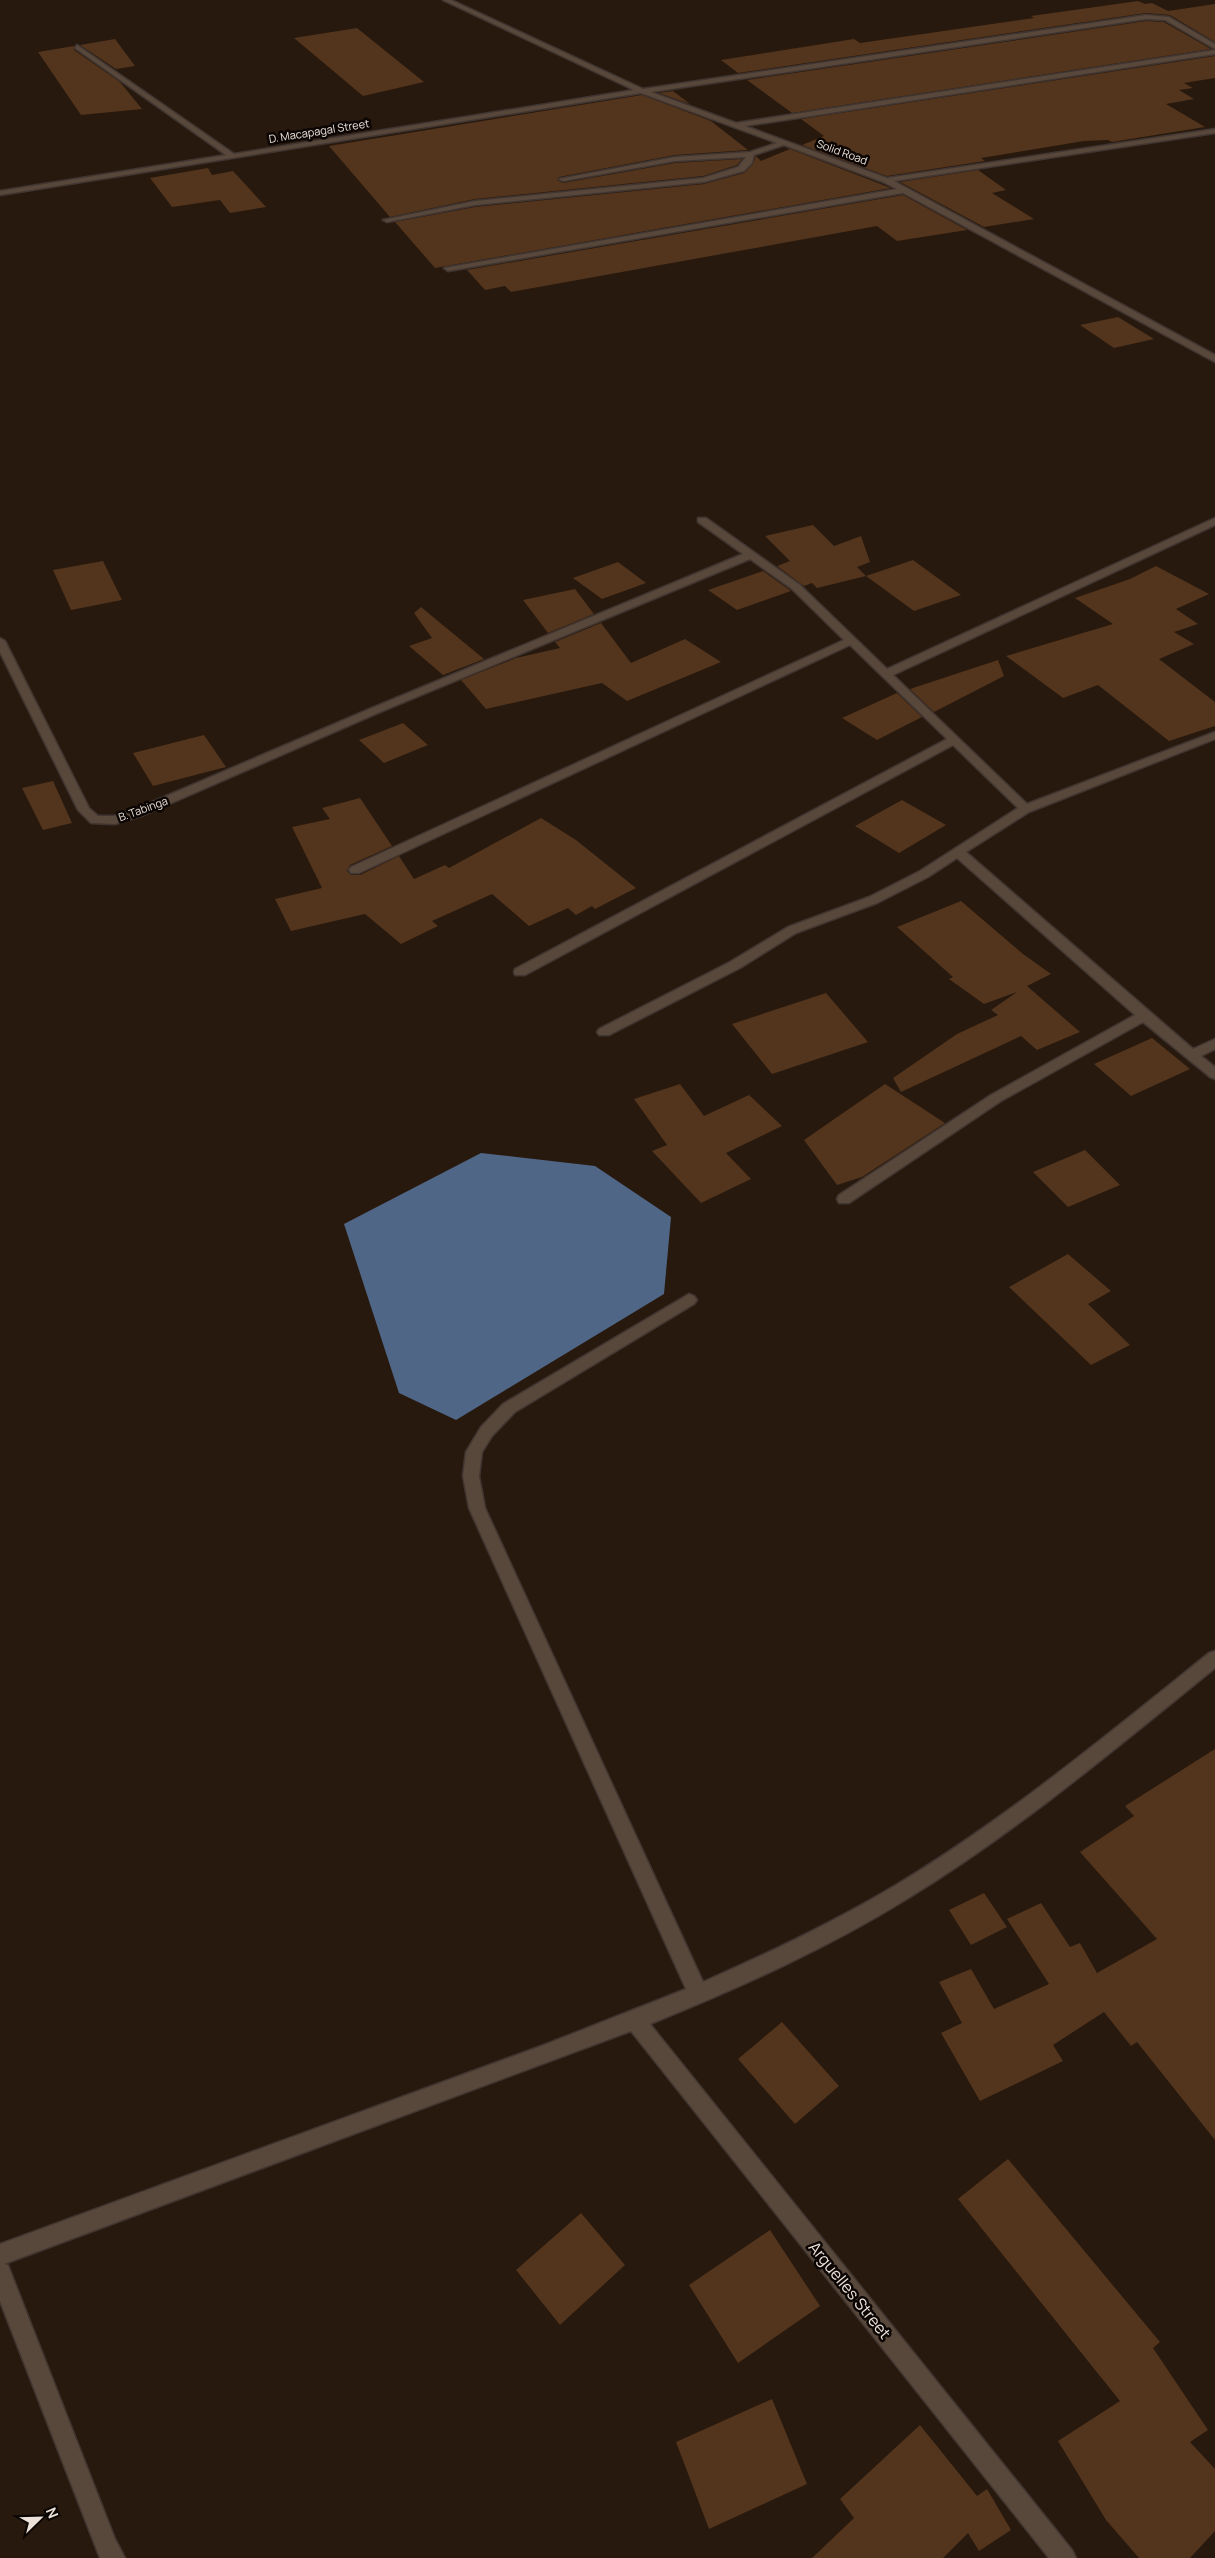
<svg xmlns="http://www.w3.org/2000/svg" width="1215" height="2558" font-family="Manrope,sans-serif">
<rect width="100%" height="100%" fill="#27190e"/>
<path fill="#506686" d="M 481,1153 L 595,1166 L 671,1217 L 664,1294 L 456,1420 L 399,1393 L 344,1224 Z"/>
<path fill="#53341c" d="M 1138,1 L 1145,4 L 1152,3 L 1168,11 L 1215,4 L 1215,42 L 1170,15 L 1146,13 L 738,73 L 721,60 L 854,39 L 860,43 L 1006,22 L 1034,18 L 1031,16 Z
M 1146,21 L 1164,22 L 1211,49 L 792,113 L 747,80 Z
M 357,28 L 424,82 L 363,96 L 294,38 Z
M 115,39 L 135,66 L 116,69 L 80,45 Z
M 74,46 L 74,50 L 120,82 L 142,109 L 81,115 L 38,52 Z
M 1215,56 L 1215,78 L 1184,83 L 1193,88 L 1179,90 L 1194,99 L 1166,104 L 1205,127 L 1112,142 L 1108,140 L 1084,141 L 981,158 L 985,161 L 887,176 L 802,145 L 824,136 L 801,119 Z
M 673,91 L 690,104 L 659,93 Z
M 642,95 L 711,121 L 748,150 L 675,155 L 559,177 L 557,180 L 563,183 L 675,163 L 742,159 L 737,165 L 703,176 L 475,199 L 390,217 L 329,146 Z
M 790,149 L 891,188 L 435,268 L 395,222 L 475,207 L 704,184 L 744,173 L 753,164 L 756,156 L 761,161 Z
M 208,168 L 212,175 L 233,171 L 266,207 L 230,213 L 220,200 L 172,207 L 150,178 Z
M 978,170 L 1006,190 L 992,193 L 1034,219 L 984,227 L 900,182 Z
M 903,195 L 967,230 L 897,241 L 877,226 L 511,292 L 505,286 L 485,290 L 467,270 Z
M 1118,317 L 1154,339 L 1114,348 L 1080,325 Z
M 813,525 L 834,546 L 861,536 L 870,562 L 857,567 L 866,576 L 817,588 L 812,583 L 804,586 L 777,566 L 790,561 L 765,536 Z
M 913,560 L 961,595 L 914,611 L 866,576 Z
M 103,561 L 122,600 L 71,610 L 53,570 Z
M 618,562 L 646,583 L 602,599 L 573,578 Z
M 1156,566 L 1209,594 L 1176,609 L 1198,624 L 1174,632 L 1194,644 L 1159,659 L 1215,702 L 1215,726 L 1169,741 L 1098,685 L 1063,698 L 1006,656 L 1113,624 L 1075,598 L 1130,579 Z
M 763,571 L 791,591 L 737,610 L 708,590 Z
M 575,589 L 594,614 L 548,633 L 523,600 Z
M 421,607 L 484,659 L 443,675 L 409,646 L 432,638 L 414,613 Z
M 601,623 L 631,663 L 685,639 L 721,662 L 627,701 L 602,683 L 486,709 L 461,680 L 516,658 L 560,648 L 555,642 Z
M 998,660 L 1004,676 L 934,712 L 910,689 Z
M 897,693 L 922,717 L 877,740 L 842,718 Z
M 403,723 L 428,745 L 384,763 L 359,740 Z
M 204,735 L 226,767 L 153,786 L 133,753 Z
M 53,781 L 72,823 L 43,830 L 22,788 Z
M 360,798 L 392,846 L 350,865 L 347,871 L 351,875 L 360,875 L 399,856 L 414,879 L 445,865 L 449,868 L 541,818 L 576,840 L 636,888 L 595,909 L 592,906 L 576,915 L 568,908 L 529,926 L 492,894 L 432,921 L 438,926 L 401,944 L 365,914 L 291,931 L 275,899 L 322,888 L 292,827 L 330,819 L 322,808 Z
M 902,800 L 946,825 L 899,853 L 855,826 Z
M 961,901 L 1023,954 L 1051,974 L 1027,986 L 1080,1032 L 1037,1050 L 1021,1036 L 901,1092 L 893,1078 L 957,1034 L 998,1015 L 991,1010 L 1017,992 L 984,1004 L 949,979 L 953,977 L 897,927 Z
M 826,993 L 868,1042 L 772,1074 L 732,1024 Z
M 1152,1038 L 1190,1069 L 1131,1096 L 1094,1064 Z
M 680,1084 L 704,1116 L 749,1095 L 782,1126 L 726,1153 L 751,1179 L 701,1203 L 652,1151 L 667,1145 L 634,1099 Z
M 885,1084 L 945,1123 L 862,1177 L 837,1185 L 804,1140 Z
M 1085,1150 L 1120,1185 L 1068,1207 L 1033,1172 Z
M 1068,1254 L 1111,1291 L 1088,1304 L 1130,1345 L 1091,1365 L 1009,1287 Z
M 1215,1749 L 1215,2140 L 1137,2042 L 1131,2046 L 1104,2012 L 1053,2045 L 1063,2061 L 980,2101 L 941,2033 L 962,2023 L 939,1982 L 971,1969 L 994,2009 L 1049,1984 L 1007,1919 L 1041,1903 L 1070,1947 L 1080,1943 L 1097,1973 L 1157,1939 L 1080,1852 L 1134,1816 L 1125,1806 Z
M 984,1893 L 1007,1927 L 971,1945 L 949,1910 Z
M 782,2022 L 839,2086 L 795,2124 L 738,2059 Z
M 1008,2159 L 1160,2342 L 1153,2348 L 1208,2430 L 1190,2442 L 1215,2469 L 1215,2531 L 1190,2558 L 1139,2558 L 1106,2520 L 1058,2441 L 1120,2401 L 958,2199 Z
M 581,2213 L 625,2265 L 560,2325 L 516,2270 Z
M 770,2230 L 820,2306 L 738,2363 L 689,2285 Z
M 772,2399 L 807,2484 L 709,2529 L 676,2442 Z
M 920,2425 L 977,2496 L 987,2489 L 1011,2530 L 979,2551 L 968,2533 L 943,2558 L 812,2558 L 854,2518 L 840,2499 Z"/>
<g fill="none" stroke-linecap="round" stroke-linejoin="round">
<defs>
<path id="minor" d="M 443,0 L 451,0 L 643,89 L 1146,15 L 1169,17 L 1215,44 L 1215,49 L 1165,20 L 1146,19 L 651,92 L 736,123 L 1215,50 L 1215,54 L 745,126 L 887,178 L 1215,129 L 1215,133 L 894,181 L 1215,355 L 1215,362 L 903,193 L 448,271 L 444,268 L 897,189 L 883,182 L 784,145 L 754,155 L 752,163 L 744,171 L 704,182 L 475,205 L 387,222 L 383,220 L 475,201 L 703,178 L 738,167 L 746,157 L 675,161 L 563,181 L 559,179 L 675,157 L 750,152 L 777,143 L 641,93 L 0,195 L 0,191 L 226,155 L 75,48 L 77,45 L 234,154 L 634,90 Z
M 698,518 L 706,518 L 800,585 L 887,669 L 1215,518 L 1215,525 L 893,675 L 1027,804 L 1215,732 L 1215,739 L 1029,812 L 966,852 L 1193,1049 L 1215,1039 L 1215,1049 L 1201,1056 L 1215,1067 L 1215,1079 L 1210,1077 L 1143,1022 L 1001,1101 L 849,1203 L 839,1203 L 837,1199 L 839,1195 L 991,1095 L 1135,1015 L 957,858 L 928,877 L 877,903 L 796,933 L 740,968 L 609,1035 L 599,1035 L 597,1032 L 599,1029 L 730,962 L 788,927 L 869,897 L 920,871 L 1018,808 L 953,745 L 525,975 L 515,975 L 514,972 L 515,969 L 947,739 L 850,645 L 359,873 L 351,873 L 349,870 L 351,867 L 844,640 L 792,589 L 750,559 L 380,712 L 144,815 L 115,824 L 91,823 L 78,810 L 0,652 L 0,638 L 5,641 L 89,808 L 98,816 L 114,816 L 136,809 L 372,708 L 743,554 L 698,522 Z
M 689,1294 L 694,1296 L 697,1300 L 694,1304 L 515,1412 L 492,1436 L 482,1452 L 479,1476 L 485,1508 L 703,1982 C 769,1953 834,1922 896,1885 C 1007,1818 1108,1734 1209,1653 L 1215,1651 L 1215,1668 C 1116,1748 1019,1830 910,1897 C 828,1948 739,1988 650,2024 L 1072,2550 L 1076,2558 L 1049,2558 L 631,2031 L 4,2264 L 8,2265 L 11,2273 L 115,2539 L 125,2558 L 100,2558 L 0,2301 L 0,2244 L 544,2045 L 686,1989 L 469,1508 L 463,1476 L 466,1452 L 481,1427 L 503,1404 Z"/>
</defs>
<use href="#minor" stroke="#403530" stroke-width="3"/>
<use href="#minor" fill="#58473b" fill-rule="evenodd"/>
</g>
<g text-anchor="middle" stroke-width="5" stroke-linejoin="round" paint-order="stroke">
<g font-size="11" fill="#ece2da" stroke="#0b0603">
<text transform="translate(319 131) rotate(-9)" y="4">D. Macapagal Street</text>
<text transform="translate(842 152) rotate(20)" y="4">Solid Road</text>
<text transform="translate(143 809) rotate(-20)" y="4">B. Tabinga</text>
</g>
<g font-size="16" fill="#ece2da" stroke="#0b0603">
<text transform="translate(850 2290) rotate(51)" y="6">Arguelles Street</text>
</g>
</g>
<g transform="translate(40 2518) rotate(67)" stroke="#0b0603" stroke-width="4" paint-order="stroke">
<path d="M0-4L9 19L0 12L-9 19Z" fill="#ece2da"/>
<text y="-8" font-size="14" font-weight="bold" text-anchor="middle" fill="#ece2da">N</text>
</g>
</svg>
